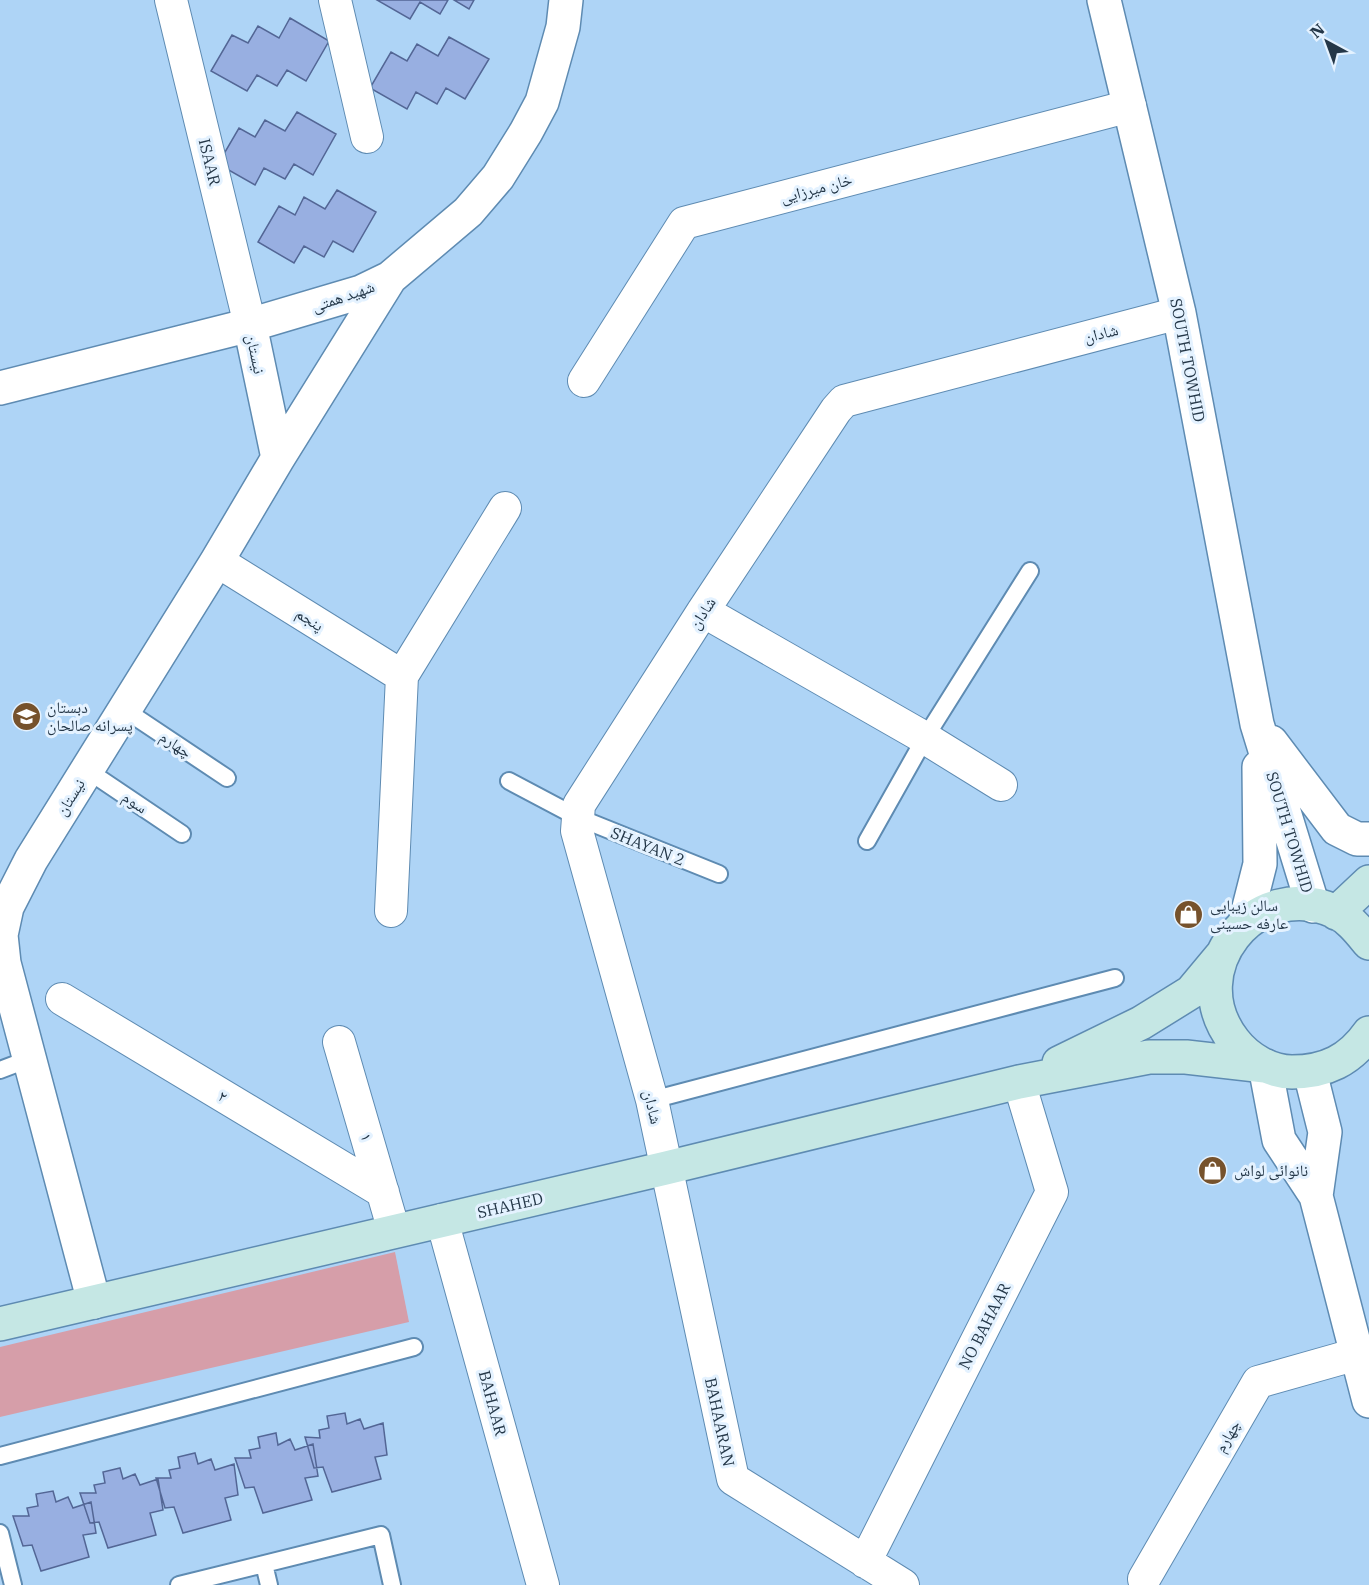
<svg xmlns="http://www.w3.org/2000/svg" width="1369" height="1585" font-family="'IBM Plex Serif','Noto Naskh Arabic',serif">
<rect width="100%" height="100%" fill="#aed4f6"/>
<path fill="#d69ea9" d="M 395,1252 L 409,1322 L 0,1417 L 0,1347 Z"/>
<path fill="#98afe1" stroke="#536695" stroke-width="1.5" d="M 377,0 L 448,0 L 440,14 L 420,2 L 410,19 Z
M 454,0 L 474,0 L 469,9 Z
M 290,18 L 329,41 L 306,81 L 287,70 L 277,86 L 257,75 L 247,91 L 211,71 L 232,35 L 248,43 L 258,26 L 279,38 Z
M 449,37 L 489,59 L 465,99 L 446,88 L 437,104 L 416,92 L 407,109 L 370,88 L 391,52 L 407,61 L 417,44 L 438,56 Z
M 297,112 L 336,134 L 313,175 L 294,164 L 285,179 L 264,168 L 255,185 L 218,164 L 239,128 L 255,137 L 265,120 L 285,131 Z
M 337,190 L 376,212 L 353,252 L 333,241 L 324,257 L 304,246 L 294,263 L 258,242 L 279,206 L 295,215 L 304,197 L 325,209 Z
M 345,1413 L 347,1424 L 360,1419 L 364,1429 L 383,1423 L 387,1455 L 375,1457 L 381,1479 L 332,1492 L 323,1467 L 314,1468 L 305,1437 L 320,1438 L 319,1430 L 329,1428 L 327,1416 Z
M 276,1433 L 278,1445 L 290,1439 L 295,1450 L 313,1444 L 318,1476 L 305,1478 L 312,1500 L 263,1513 L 254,1487 L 245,1488 L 235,1458 L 251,1458 L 249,1450 L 260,1448 L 258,1437 Z
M 195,1453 L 198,1464 L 211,1459 L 215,1470 L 234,1464 L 238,1495 L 225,1498 L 231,1520 L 183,1533 L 174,1507 L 165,1508 L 156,1478 L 171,1478 L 169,1470 L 180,1468 L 178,1457 Z
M 120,1468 L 123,1479 L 135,1474 L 140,1485 L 158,1479 L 163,1510 L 150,1513 L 156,1535 L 108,1548 L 99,1522 L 90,1523 L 80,1493 L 96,1493 L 94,1485 L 105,1483 L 103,1472 Z
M 53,1491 L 56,1502 L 68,1497 L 73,1508 L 91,1502 L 96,1533 L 83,1535 L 89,1557 L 41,1571 L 32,1545 L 23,1546 L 13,1516 L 29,1516 L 27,1508 L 38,1506 L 36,1494 Z"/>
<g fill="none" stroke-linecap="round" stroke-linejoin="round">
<defs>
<path id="service" d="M 125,710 L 227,778
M 87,770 L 182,834
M 509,781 L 577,817 L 719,874
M 867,841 L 925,738 L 1030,571
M 0,1070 L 29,1059
M 652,1100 L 1115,978
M 0,1456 L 414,1347
M 0,1533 L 13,1585
M 264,1564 L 269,1585
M 179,1585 L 381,1535 L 392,1585"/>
<path id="minor" d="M 171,0 L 250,325
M 335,0 L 367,137
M 584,381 L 684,223 L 1130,106
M 217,561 L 402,676
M 703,611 L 925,738 L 1001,785
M 391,911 L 402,676 L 505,508
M 62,999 L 383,1192
M 339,1042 L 394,1231
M 442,1220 L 543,1585
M 865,1562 L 1052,1192 L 1019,1082
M 1144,1579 L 1258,1382 L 1357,1354
M 903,1585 L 733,1479 L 652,1100 L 577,831 L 579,805 L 703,611 L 836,410 L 844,401 L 1179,313"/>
<path id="tertiary" d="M 1104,0 L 1179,313 L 1257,724 L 1313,906
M 250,325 L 278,458
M 0,388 L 250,325 L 361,292 L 390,278 L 468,212 L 498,177 L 526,132 L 542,102 L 563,27 L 566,0
M 1271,742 L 1337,829 L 1357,839 L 1369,839
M 1245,923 L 1260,864 L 1259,767
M 1265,1066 L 1279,1140 L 1316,1196 L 1369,1401
M 1310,1072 L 1325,1132 L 1316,1196
M 94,1302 L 4,963 L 1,935 L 7,907 L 31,860 L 217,561 L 278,458 L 390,278"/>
<path id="secondary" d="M 1336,913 L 1369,882
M 1369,943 C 1359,931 1350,919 1336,912 C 1255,874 1179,971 1234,1041 C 1247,1058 1270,1072 1292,1072 C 1326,1072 1350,1060 1369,1033
M 1059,1063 L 1141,1023 L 1191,992 L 1221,956
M 0,1324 L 666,1168 L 1019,1082 L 1149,1057 L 1186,1057 L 1265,1066"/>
</defs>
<use href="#service" stroke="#5e8bb2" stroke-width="20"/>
<use href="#minor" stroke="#5e8bb2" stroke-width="34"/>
<use href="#tertiary" stroke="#5e8bb2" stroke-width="36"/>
<use href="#secondary" stroke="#5e8bb2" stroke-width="36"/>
<use href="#service" stroke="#fff" stroke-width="16"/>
<use href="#minor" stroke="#fff" stroke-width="32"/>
<use href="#tertiary" stroke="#fff" stroke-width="33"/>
<use href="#secondary" stroke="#c5e7e4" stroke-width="33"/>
</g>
<defs>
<symbol id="school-disc" viewBox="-11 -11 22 22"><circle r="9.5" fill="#76522c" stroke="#e4f2ff"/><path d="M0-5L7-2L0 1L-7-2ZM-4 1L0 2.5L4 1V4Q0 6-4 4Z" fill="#fff"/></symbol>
<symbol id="shop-disc" viewBox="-11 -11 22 22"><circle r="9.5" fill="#76522c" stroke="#e4f2ff"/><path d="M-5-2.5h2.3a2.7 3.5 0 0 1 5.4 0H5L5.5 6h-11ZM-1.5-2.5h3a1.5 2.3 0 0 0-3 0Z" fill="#fff"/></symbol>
</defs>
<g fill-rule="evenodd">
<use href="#school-disc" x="10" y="700" width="33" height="33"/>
<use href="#shop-disc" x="1172" y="898" width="33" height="33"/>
<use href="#shop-disc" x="1196" y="1154" width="33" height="33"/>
</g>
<g text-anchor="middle" stroke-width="6" stroke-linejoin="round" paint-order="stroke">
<g font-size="16" fill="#243748" stroke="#e4f2ff">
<text transform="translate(210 162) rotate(76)" y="6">ISAAR</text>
<text transform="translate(816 188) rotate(-15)" y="6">خان میرزایی</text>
<text transform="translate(343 296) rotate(-19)" y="6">شهید همتی</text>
<text transform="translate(1101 333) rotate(-14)" y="6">شادان</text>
<text transform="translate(256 354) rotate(78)" y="6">نيستان</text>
<text transform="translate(1188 360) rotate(79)" y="6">SOUTH TOWHID</text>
<text transform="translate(702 613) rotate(-57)" y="6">شادان</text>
<text transform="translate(310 619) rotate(32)" y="6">پنجم</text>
<text transform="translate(176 744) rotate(34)" y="6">چهارم</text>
<text transform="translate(70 797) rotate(-58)" y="6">نيستان</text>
<text transform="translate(135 802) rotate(34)" y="6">سوم</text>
<text transform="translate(1290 832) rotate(73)" y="6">SOUTH TOWHID</text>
<text transform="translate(648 846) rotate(22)" y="6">SHAYAN 2</text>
<text transform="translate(223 1096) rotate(31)" y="6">۲</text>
<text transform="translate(653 1107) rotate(77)" y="6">شادان</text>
<text transform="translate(367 1137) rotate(74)" y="6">۱</text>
<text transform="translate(510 1205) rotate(-13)" y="6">SHAHED</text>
<text transform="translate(984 1326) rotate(-63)" y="6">NO BAHAAR</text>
<text transform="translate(493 1403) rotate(75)" y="6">BAHAAR</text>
<text transform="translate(720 1422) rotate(78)" y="6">BAHAARAN</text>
<text transform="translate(1227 1436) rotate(-60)" y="6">چهارم</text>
</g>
<g font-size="16" fill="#243748" stroke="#e4f2ff" text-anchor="start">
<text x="47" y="713">دبستان<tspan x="47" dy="18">پسرانه صالحان</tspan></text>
<text x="1210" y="911">سالن زیبایی<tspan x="1210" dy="18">عارفه حسینی</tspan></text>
<text x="1234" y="1176">نانوائی لواش</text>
</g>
</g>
<g transform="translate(1327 42) rotate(319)" stroke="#e4f2ff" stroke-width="4.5" paint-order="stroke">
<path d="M0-4.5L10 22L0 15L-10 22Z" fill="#243748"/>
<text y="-9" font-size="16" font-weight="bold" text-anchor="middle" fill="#243748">N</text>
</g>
</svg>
